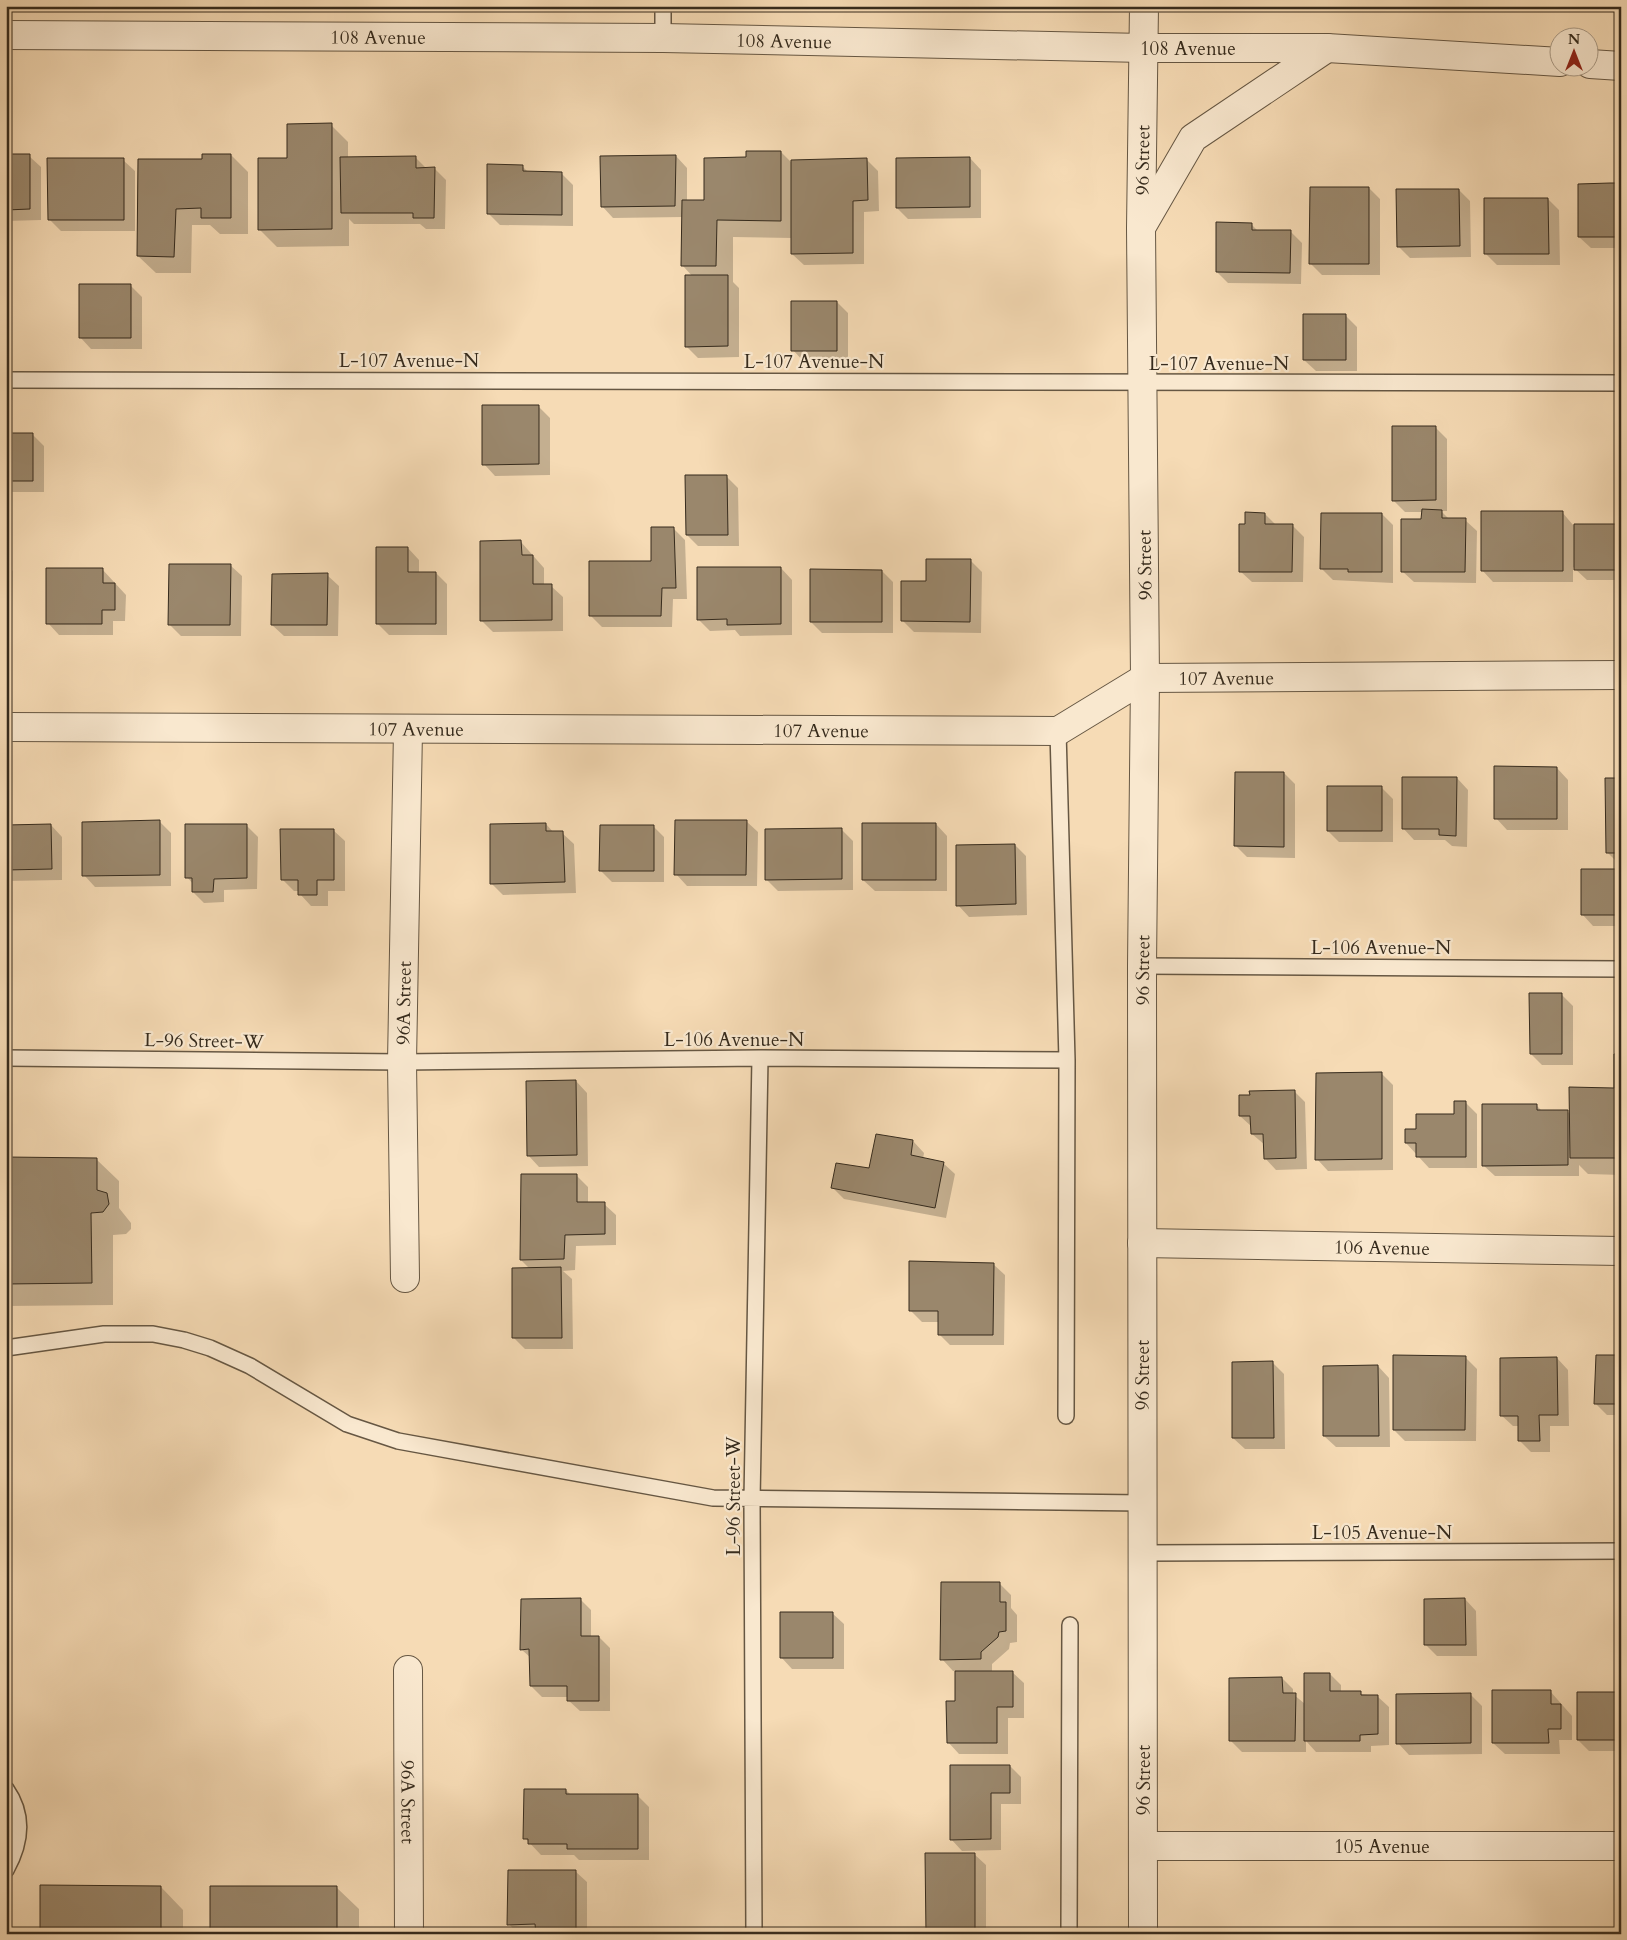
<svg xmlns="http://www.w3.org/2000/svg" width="1627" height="1940" font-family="Cardo,serif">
<rect width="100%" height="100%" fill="#f6dbb5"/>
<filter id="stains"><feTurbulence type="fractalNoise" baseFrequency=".004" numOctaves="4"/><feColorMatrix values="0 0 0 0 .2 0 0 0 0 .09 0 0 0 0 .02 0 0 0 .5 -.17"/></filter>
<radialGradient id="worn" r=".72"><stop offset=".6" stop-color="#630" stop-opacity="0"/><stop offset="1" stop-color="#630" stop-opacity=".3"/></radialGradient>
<path fill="#0003" d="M 331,125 L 348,142 L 348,158 L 416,158 L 427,169 L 435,169 L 446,180 L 445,229 L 426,229 L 420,224 L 354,224 L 349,219 L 349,246 L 277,247 L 260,230 L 289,159 Z
M 781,152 L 792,163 L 867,160 L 878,171 L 879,211 L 864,212 L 864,264 L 804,265 L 792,254 L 792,238 L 733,237 L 733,282 L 739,288 L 739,357 L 698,358 L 686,346 L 693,277 L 683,266 L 683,217 L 613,218 L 602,206 L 676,156 L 687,168 L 687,201 L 705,201 L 747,158 Z
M 6,155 L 29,156 L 41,167 L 41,220 L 6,221 Z
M 231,155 L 248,172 L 248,234 L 220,234 L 210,225 L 192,225 L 191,273 L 156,273 L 138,256 L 203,160 Z
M 970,158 L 981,170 L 981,218 L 908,219 L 897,208 Z
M 123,160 L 135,171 L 135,231 L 61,231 L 49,219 Z
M 522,166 L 529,173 L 561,173 L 573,185 L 573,226 L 500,225 L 488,213 Z
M 1621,185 L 1621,248 L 1591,248 L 1579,237 Z
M 1369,188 L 1380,199 L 1380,275 L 1322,275 L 1311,264 Z
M 1459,190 L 1470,201 L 1471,257 L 1410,258 L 1398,246 Z
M 1548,199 L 1559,210 L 1560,265 L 1497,265 L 1486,254 Z
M 1251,224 L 1258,231 L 1290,231 L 1302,243 L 1301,284 L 1228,283 L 1217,272 Z
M 130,285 L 142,297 L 142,349 L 91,349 L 80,337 Z
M 837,302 L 848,313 L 848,362 L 804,362 L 793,350 Z
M 1346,316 L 1357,327 L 1357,371 L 1316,371 L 1304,360 Z
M 538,406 L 550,418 L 550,475 L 495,476 L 484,464 Z
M 1436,428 L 1447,439 L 1447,511 L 1441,511 L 1450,520 L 1465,520 L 1477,531 L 1476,583 L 1414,582 L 1402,571 L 1422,520 L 1423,512 L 1405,512 L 1393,500 Z
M 6,434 L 32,434 L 44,446 L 44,492 L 6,492 Z
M 726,476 L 738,488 L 739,546 L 698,546 L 687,535 Z
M 1562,512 L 1573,525 L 1621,525 L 1621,580 L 1587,580 L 1573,567 L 1573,582 L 1493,582 L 1482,570 Z
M 1265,514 L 1276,525 L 1292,525 L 1304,537 L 1303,582 L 1252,582 L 1240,571 L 1246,525 Z
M 1382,514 L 1393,525 L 1393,583 L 1333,580 L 1321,568 Z
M 674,529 L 685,540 L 687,599 L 673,599 L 672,627 L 602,627 L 591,616 L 652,562 Z
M 521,542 L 544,568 L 544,586 L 551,586 L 563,597 L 563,631 L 493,632 L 481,620 Z
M 408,548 L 419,560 L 419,573 L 436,573 L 447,584 L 447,635 L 389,635 L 377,623 Z
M 970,560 L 982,572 L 981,633 L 914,632 L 902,620 L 927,583 Z
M 6,564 L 13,571 L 12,634 L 6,634 Z
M 230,565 L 242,576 L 241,636 L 181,636 L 170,625 Z
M 781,568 L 792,580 L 792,635 L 740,636 L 735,630 L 710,631 L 699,620 Z
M 102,569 L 126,595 L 125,621 L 113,621 L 113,635 L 59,635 L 48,623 Z
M 882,571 L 893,582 L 893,633 L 822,633 L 811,622 Z
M 327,575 L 339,586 L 338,636 L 284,636 L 272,625 Z
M 1557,768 L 1568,780 L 1568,830 L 1507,830 L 1496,818 Z
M 1284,773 L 1295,784 L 1295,858 L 1247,857 L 1236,846 Z
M 1457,778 L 1468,790 L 1467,847 L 1452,846 L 1445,840 L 1414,840 L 1403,828 Z
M 1621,779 L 1621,864 L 1619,864 L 1607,852 Z
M 1381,787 L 1393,799 L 1393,842 L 1339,842 L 1328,831 Z
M 746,821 L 758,832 L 757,886 L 687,886 L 676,874 Z
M 160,822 L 171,833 L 171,886 L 95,887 L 84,875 Z
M 546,824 L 554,833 L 562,833 L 574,844 L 576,893 L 503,895 L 491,883 Z
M 936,824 L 947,836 L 947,891 L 875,891 L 863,880 Z
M 51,825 L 62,837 L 62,880 L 6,881 L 6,826 Z
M 246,825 L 258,837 L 257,889 L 224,890 L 224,902 L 204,903 L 193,892 L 193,884 L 187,877 Z
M 653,826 L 664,837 L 664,882 L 612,882 L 600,870 Z
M 841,829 L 853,841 L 853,890 L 778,891 L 766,879 Z
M 333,830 L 345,841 L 345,891 L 328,891 L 328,906 L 311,906 L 300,894 L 300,891 L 294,891 L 282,879 Z
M 1015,845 L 1026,856 L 1027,915 L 969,917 L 958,905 Z
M 1621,870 L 1621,926 L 1593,926 L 1582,914 Z
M 1561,994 L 1573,1006 L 1573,1065 L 1542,1065 L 1531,1054 Z
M 1621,1055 L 1621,1175 L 1588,1174 L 1579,1165 L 1579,1176 L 1495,1176 L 1483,1165 L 1536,1105 L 1543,1112 L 1567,1111 L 1571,1115 L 1615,1089 Z
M 1381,1073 L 1393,1085 L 1393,1170 L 1328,1171 L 1317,1159 Z
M 576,1081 L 587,1093 L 588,1166 L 539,1167 L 528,1155 Z
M 1294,1091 L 1305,1102 L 1307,1169 L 1276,1170 L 1265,1158 L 1265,1145 L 1252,1134 L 1252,1127 L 1240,1116 Z
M 1466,1103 L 1477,1114 L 1477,1168 L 1429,1168 L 1406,1143 L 1417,1130 L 1456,1115 Z
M 877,1135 L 913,1141 L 924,1153 L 923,1159 L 943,1163 L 955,1174 L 946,1218 L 844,1199 L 833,1188 L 870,1170 Z
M 6,1158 L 96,1159 L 119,1181 L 119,1208 L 131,1223 L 131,1229 L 126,1234 L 113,1235 L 113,1305 L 6,1306 Z
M 576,1175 L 588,1187 L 588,1204 L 604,1204 L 616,1215 L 616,1245 L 576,1246 L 575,1270 L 563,1271 L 572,1279 L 573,1349 L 525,1349 L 514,1338 L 530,1269 L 521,1260 Z
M 993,1264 L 1005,1275 L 1004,1345 L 950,1345 L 939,1334 L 939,1322 L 922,1322 L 910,1310 Z
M 1465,1357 L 1477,1369 L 1476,1441 L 1405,1441 L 1394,1430 Z
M 1621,1357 L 1621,1415 L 1607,1415 L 1595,1403 Z
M 1557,1358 L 1568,1370 L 1569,1426 L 1550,1426 L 1550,1452 L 1531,1452 L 1520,1441 L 1519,1426 L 1513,1426 L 1501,1415 Z
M 1272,1362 L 1284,1374 L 1285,1449 L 1245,1449 L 1233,1438 Z
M 1378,1366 L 1389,1378 L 1390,1447 L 1336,1447 L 1324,1436 Z
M 999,1583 L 1011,1595 L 1011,1608 L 1017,1615 L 1017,1642 L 1010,1643 L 1009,1649 L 992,1664 L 992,1672 L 1012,1672 L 1024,1683 L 1024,1718 L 1008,1718 L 1008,1754 L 959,1754 L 948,1742 L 957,1702 L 956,1671 L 953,1671 L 942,1659 Z
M 580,1599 L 591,1610 L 591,1637 L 599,1637 L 610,1648 L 610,1711 L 580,1711 L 568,1700 L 568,1697 L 542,1697 L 531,1686 L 531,1658 L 522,1650 Z
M 1465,1599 L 1476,1611 L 1477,1656 L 1437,1656 L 1426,1645 Z
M 832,1613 L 844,1624 L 844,1669 L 792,1669 L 781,1657 Z
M 1330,1674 L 1341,1685 L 1341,1692 L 1377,1696 L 1389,1707 L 1389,1745 L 1371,1746 L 1371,1752 L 1316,1752 L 1306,1741 L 1306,1752 L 1242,1752 L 1230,1740 L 1282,1678 L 1293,1689 L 1293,1694 L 1305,1704 Z
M 1550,1691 L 1572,1716 L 1572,1740 L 1559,1740 L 1560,1754 L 1505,1754 L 1493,1743 Z
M 1621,1693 L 1621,1751 L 1589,1751 L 1578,1740 Z
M 1471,1695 L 1482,1706 L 1482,1754 L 1409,1755 L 1398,1743 Z
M 1010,1766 L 1021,1777 L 1021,1804 L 1001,1804 L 1001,1850 L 962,1851 L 951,1839 Z
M 566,1790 L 571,1795 L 637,1795 L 649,1807 L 649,1860 L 579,1860 L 574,1855 L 541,1855 L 525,1838 Z
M 974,1854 L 986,1865 L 986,1934 L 927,1934 Z
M 575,1871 L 587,1882 L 587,1934 L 518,1934 L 509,1924 Z
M 161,1887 L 183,1910 L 183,1934 L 41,1934 Z
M 336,1887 L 359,1909 L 359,1934 L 211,1934 Z"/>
<path fill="#9a876c" stroke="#362b1d" d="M 332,123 L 332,229 L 258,230 L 258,158 L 287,158 L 287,124 Z
M 746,151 L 781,151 L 781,221 L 717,220 L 716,266 L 681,266 L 682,200 L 704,200 L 704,158 L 746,157 Z
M 6,154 L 30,154 L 30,209 L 6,210 Z
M 202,154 L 231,154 L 231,218 L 201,218 L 201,208 L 176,209 L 174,257 L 137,256 L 138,159 L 202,159 Z
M 676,155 L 675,206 L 601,207 L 600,156 Z
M 416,156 L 416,168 L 435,167 L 434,218 L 413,218 L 413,213 L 341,213 L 340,157 Z
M 970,157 L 970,207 L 896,208 L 896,158 Z
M 47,158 L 124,158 L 124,220 L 48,220 Z
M 867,158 L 868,200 L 853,201 L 853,253 L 791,254 L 791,160 Z
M 487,164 L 523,165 L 523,171 L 562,172 L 562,215 L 487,214 Z
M 1610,183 L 1621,183 L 1621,237 L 1578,237 L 1578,184 Z
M 1310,187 L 1369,187 L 1369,264 L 1309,264 Z
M 1396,189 L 1459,189 L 1460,246 L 1397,247 Z
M 1484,198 L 1548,198 L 1549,254 L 1484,254 Z
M 1216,222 L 1252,223 L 1252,230 L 1291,230 L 1290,273 L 1216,272 Z
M 685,275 L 728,275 L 728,346 L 685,347 Z
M 79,284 L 131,284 L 131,338 L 79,338 Z
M 791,301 L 837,301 L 837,351 L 791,351 Z
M 1303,314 L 1346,314 L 1346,360 L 1303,360 Z
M 482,405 L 539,405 L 539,464 L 482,465 Z
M 1392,426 L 1436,426 L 1436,500 L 1392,501 Z
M 6,433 L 33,433 L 33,481 L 6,481 Z
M 685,475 L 727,475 L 728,535 L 686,535 Z
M 1422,509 L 1442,510 L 1442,518 L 1466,518 L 1465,572 L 1401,572 L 1401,519 L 1421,519 Z
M 1481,511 L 1563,511 L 1563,571 L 1481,571 Z
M 1245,512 L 1265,513 L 1265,524 L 1293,524 L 1292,572 L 1239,572 L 1239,524 L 1245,524 Z
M 1321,513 L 1382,513 L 1382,572 L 1348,572 L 1348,569 L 1320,569 Z
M 1574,524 L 1621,524 L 1621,570 L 1574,570 Z
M 651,527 L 674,527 L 676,588 L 662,588 L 661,616 L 589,616 L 589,561 L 651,561 Z
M 521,540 L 522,555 L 533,555 L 533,584 L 552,584 L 552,620 L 480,621 L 480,541 Z
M 376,547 L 408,547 L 408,572 L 436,572 L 436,624 L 376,624 Z
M 926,559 L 971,559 L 970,622 L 901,621 L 901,581 L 926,581 Z
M 169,564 L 231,564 L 230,625 L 168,625 Z
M 697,567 L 781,567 L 781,624 L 727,625 L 727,619 L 697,620 Z
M 46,568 L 103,568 L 103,583 L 115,583 L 115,610 L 102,610 L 102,624 L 46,624 Z
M 810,569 L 882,570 L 882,622 L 810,622 Z
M 328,573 L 327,625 L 271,625 L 272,574 Z
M 1494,766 L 1557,767 L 1557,819 L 1494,819 Z
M 1235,772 L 1284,772 L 1284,847 L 1234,846 Z
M 1402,777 L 1457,777 L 1456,836 L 1439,835 L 1439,829 L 1402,829 Z
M 1605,778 L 1621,778 L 1621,853 L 1606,853 Z
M 1327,786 L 1382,786 L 1382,831 L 1327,831 Z
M 160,820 L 160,875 L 82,876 L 82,822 Z
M 675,820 L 747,820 L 746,875 L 674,875 Z
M 546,823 L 546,831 L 563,831 L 565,882 L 490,884 L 490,824 Z
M 862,823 L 936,823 L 936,880 L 862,880 Z
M 51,824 L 52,869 L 6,870 L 6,825 Z
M 185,824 L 247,824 L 247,878 L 214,879 L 213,892 L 192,892 L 192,878 L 185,878 Z
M 600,825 L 654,825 L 654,871 L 599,871 Z
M 842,828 L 842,879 L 765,880 L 765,829 Z
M 280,829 L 334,829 L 334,880 L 317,880 L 317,895 L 298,895 L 298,880 L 281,880 Z
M 1015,844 L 1016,904 L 956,906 L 956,845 Z
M 1581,869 L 1621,869 L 1621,915 L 1581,915 Z
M 1529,993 L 1562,993 L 1562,1054 L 1530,1054 Z
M 1614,1054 L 1621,1054 L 1621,1158 L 1570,1158 L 1569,1087 L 1614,1088 Z
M 1382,1072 L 1382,1159 L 1315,1160 L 1316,1073 Z
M 576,1080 L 577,1155 L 527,1156 L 526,1081 Z
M 1295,1090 L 1296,1158 L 1264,1159 L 1263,1134 L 1251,1134 L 1250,1116 L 1239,1116 L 1239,1095 L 1250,1095 L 1249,1091 Z
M 1454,1101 L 1466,1101 L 1466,1157 L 1416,1157 L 1416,1143 L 1405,1143 L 1405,1129 L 1416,1129 L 1416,1114 L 1454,1114 Z
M 1482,1104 L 1537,1104 L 1537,1110 L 1568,1110 L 1568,1165 L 1482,1166 Z
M 876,1134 L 913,1140 L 911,1155 L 944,1162 L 935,1208 L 831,1188 L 836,1163 L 869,1168 Z
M 6,1157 L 97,1158 L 97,1190 L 107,1193 L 109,1204 L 103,1212 L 91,1213 L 92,1283 L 6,1284 Z
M 521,1174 L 577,1174 L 577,1202 L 605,1202 L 605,1234 L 565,1235 L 564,1259 L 520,1260 Z
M 909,1261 L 994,1263 L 993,1335 L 938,1335 L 938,1311 L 909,1311 Z
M 561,1267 L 562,1338 L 512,1338 L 512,1268 Z
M 1393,1355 L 1466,1356 L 1465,1430 L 1393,1430 Z
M 1596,1355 L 1621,1355 L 1621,1404 L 1594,1404 Z
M 1557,1357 L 1558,1415 L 1539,1415 L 1540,1441 L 1518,1441 L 1518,1416 L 1500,1416 L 1500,1358 Z
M 1273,1361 L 1274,1438 L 1232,1438 L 1232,1362 Z
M 1378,1365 L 1379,1436 L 1323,1436 L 1323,1366 Z
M 941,1582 L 1000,1582 L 1000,1602 L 1006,1602 L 1006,1631 L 999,1632 L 998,1637 L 981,1652 L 981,1659 L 940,1660 Z
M 581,1598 L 581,1636 L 599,1636 L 599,1701 L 567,1701 L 567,1686 L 530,1686 L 529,1649 L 520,1650 L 521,1599 Z
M 1465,1598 L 1466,1645 L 1424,1645 L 1424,1599 Z
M 780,1612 L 833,1612 L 833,1658 L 780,1658 Z
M 955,1671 L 1013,1671 L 1013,1707 L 997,1707 L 997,1743 L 947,1743 L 946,1701 L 955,1701 Z
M 1304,1673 L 1330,1673 L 1330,1691 L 1361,1691 L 1361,1695 L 1378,1695 L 1378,1734 L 1360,1735 L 1360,1741 L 1304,1741 Z
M 1282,1677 L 1283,1693 L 1296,1693 L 1295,1741 L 1229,1741 L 1229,1678 Z
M 1492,1690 L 1551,1690 L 1551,1704 L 1561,1704 L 1561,1729 L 1548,1729 L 1549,1743 L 1492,1743 Z
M 1577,1692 L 1621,1692 L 1621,1740 L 1577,1740 Z
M 1471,1693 L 1471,1743 L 1396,1744 L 1396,1694 Z
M 950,1765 L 1010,1765 L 1010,1793 L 991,1793 L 991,1839 L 950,1840 Z
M 524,1789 L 566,1789 L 566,1794 L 638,1794 L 638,1849 L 567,1849 L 567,1844 L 528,1844 L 528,1839 L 523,1839 Z
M 925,1853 L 975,1853 L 975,1934 L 926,1934 Z
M 508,1870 L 576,1870 L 576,1934 L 536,1934 L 535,1924 L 507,1925 Z
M 40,1885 L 161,1886 L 161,1934 L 40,1934 Z
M 210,1886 L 337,1886 L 337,1934 L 210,1934 Z"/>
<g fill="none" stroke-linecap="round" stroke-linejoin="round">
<defs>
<path id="service" d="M 663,38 L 663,6
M 6,380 L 1621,383
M 1058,731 L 1067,1060 L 1066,1416
M 1142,966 L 1621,969
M 6,1058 L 402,1062 L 760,1058 L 1067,1060
M 6,1348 L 104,1334 L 153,1334 L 184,1340 L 210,1348 L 250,1366 L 347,1424 L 398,1441 L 713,1498 L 1143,1503
M 1143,1553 L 1621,1551
M 6,1789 C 25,1816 21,1843 6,1870
M 754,1934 L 752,1500 L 760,1058
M 1069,1934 L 1070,1625"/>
<g id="minor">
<path id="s1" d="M 6,727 L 1058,731 L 1145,678 L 1621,675"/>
<path id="s2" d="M 1142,1243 L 1621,1251"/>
<path id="s3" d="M 405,1278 L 402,1062 L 408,730"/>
<path id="s4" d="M 408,1670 L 409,1934"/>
<path id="s5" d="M 1143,1846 L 1621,1846"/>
</g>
<g id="tertiary">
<path id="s6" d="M 6,35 L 663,38 L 1144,48 L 1327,48 L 1560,62"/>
<path d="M 1590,64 L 1621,66"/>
<path d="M 1142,226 L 1193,138 L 1327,48"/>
<path id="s7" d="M 1143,1934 L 1142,966 L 1145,678 L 1141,228 L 1144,6"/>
</g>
</defs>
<use href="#service" stroke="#665743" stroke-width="18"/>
<use href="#minor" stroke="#665743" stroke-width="30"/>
<use href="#tertiary" stroke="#665743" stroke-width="30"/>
<use href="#service" stroke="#f9e8cf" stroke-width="15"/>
<use href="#minor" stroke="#f9e8cf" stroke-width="28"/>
<use href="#tertiary" stroke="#f9e8cf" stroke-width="28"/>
</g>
<g text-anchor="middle" stroke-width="4.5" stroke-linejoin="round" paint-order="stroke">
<g font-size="19" fill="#362b1d" stroke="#f9e8cf">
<text dy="7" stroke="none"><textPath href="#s6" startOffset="372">108 Avenue</textPath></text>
<text dy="7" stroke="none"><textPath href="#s6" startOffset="778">108 Avenue</textPath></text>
<text dy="7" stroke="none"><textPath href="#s6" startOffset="1182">108 Avenue</textPath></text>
<text dy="7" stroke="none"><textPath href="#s7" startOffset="1774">96 Street</textPath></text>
<text x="409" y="367">L-107 Avenue-N</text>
<text x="814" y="368">L-107 Avenue-N</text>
<text x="1219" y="370">L-107 Avenue-N</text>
<text transform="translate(1144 565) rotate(-91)" y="7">96 Street</text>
<text dy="7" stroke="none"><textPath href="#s1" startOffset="1235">107 Avenue</textPath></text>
<text dy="7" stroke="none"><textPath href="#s1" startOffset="410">107 Avenue</textPath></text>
<text dy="7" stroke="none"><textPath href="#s1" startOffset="815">107 Avenue</textPath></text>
<text x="1381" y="954">L-106 Avenue-N</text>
<text dy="7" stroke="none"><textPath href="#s7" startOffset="964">96 Street</textPath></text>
<text dy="7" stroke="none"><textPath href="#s3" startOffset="275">96A Street</textPath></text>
<text x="734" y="1046">L-106 Avenue-N</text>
<text transform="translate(204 1040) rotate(1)" y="7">L-96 Street-W</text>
<text dy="7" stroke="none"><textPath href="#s2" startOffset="240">106 Avenue</textPath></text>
<text transform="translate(1142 1375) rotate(-90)" y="7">96 Street</text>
<text transform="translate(733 1496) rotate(-90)" y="7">L-96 Street-W</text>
<text x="1382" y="1539">L-105 Avenue-N</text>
<text transform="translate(1143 1780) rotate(-90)" y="7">96 Street</text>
<text dy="7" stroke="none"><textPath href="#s4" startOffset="132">96A Street</textPath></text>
<text dy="7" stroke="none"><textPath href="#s5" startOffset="239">105 Avenue</textPath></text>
</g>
</g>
<rect width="1627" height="1940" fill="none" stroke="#f6dbb5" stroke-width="25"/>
<rect x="8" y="8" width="1612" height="1925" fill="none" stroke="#362b1d" stroke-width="2.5"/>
<rect x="12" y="12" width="1602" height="1915" fill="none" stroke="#362b1d"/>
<g transform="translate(1574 52)"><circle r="24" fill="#f9e8cf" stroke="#ab9c88"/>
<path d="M0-4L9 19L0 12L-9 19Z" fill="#8f2418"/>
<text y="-8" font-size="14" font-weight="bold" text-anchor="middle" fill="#362b1d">N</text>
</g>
<rect width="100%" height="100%" filter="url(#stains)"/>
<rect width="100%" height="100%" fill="url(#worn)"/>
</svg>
